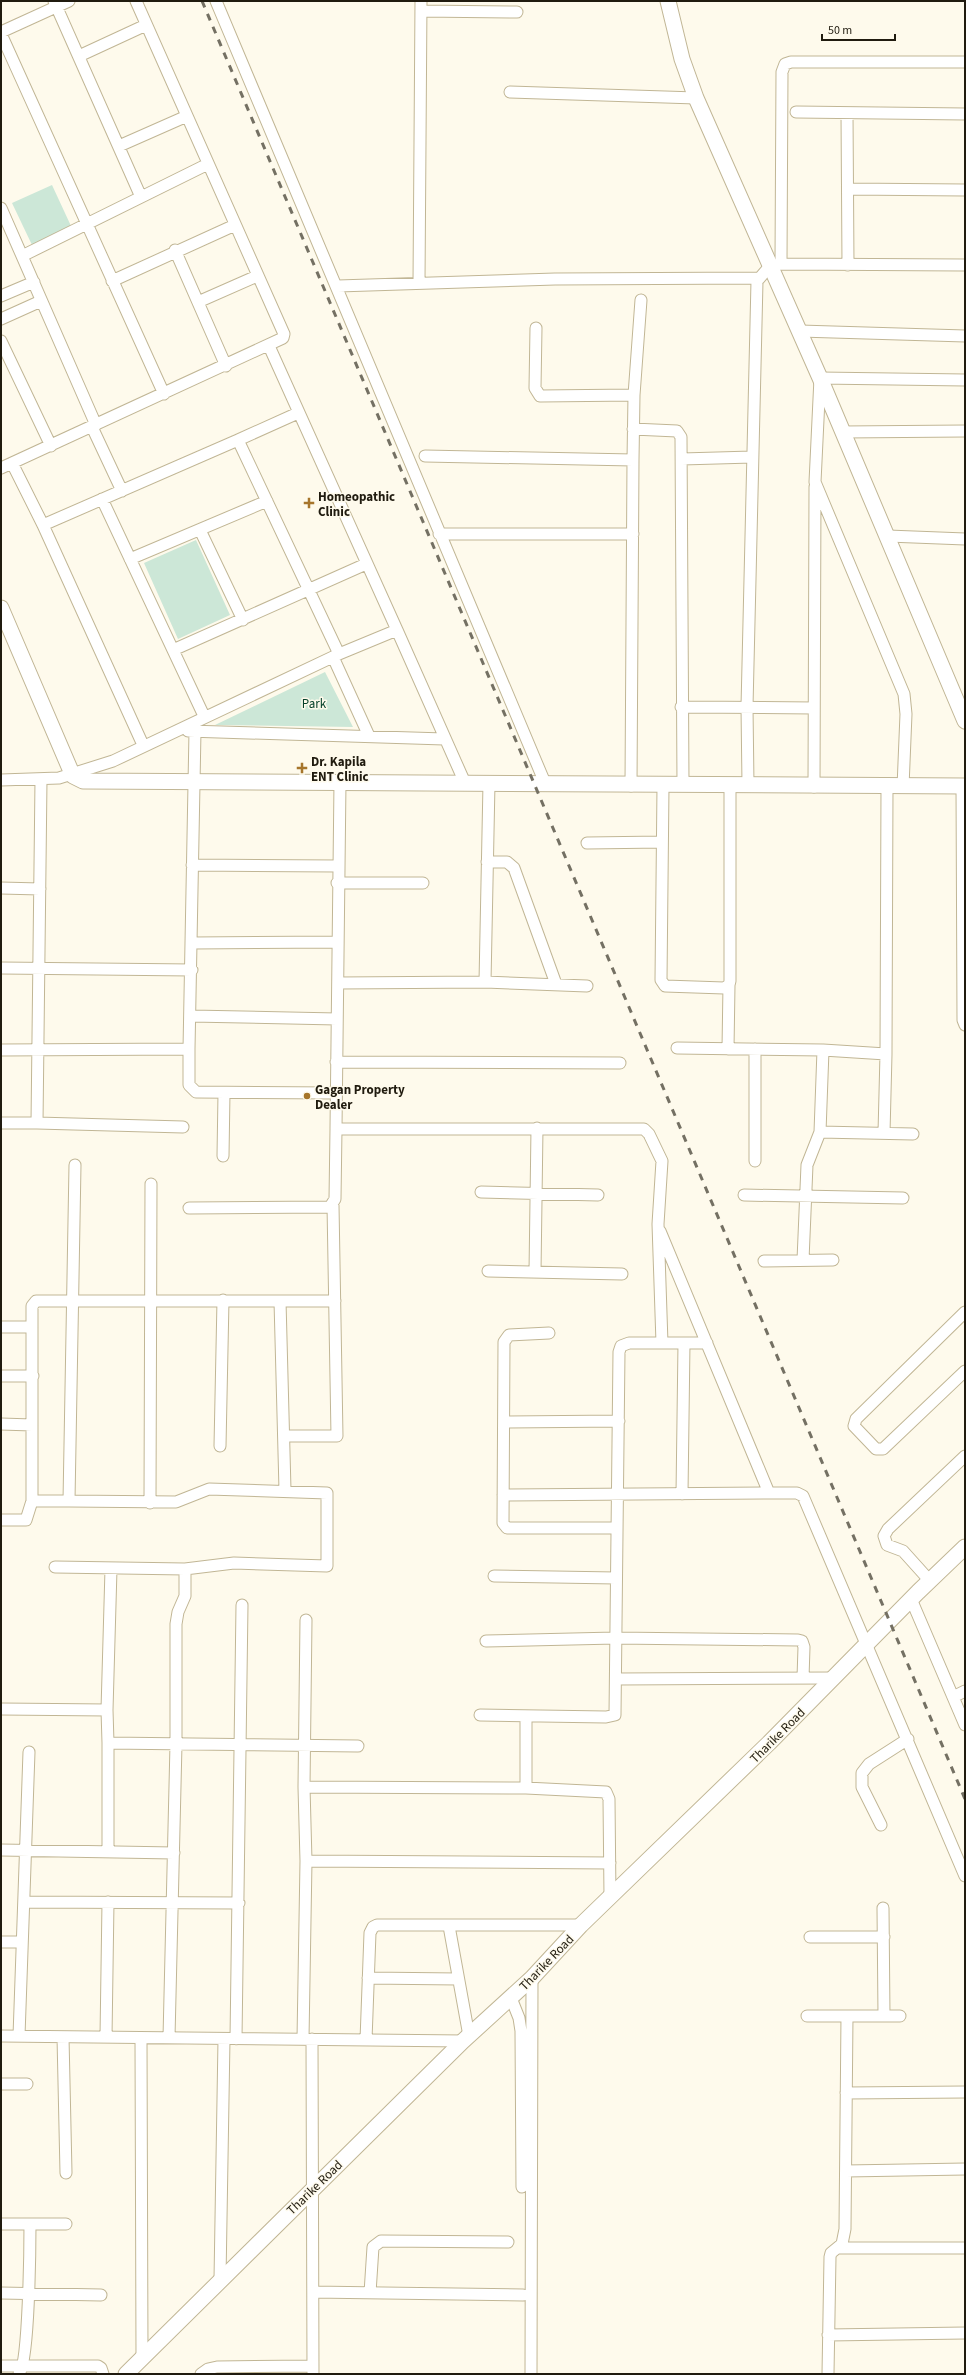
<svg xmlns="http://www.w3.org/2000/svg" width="966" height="2375" font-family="'Source Sans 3',sans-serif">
<rect width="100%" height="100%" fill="#fefaec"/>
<path fill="#cce7d7" d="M 52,185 L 71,226 L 32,245 L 12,203 Z
M 196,540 L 230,615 L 178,639 L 144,563 Z
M 325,672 L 353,727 L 215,725 Z"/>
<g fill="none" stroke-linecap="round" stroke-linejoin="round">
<defs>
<path id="street" d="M 54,1 L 141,197
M 216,1 L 545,783
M 421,11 L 517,12
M 1,32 L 69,1
M 1,34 L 164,394
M 79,56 L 146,25
M 510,92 L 696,98
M 796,112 L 965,114
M 847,113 L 848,265
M 119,146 L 187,116
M 848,189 L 965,190
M 1,208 L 96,425
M 175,250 L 226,366
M 22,256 L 208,164
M 781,264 L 782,72 L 785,64 L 791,62 L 965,62
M 112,281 L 235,225
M 419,283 L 421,1
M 338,286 L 555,279 L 759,278
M 1,296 L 34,282
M 198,302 L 257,276
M 1,319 L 41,301
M 536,328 L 535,388 L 540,396 L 634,395
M 800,331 L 965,336
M 1,341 L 51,446
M 92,427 L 122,491
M 633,429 L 677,431 L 681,437 L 683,785
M 843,432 L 965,431
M 238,440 L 298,413
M 425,456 L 633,460 L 631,786
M 682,459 L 752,457
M 633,460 L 634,395 L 641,300
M 12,463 L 43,525 L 238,440 L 339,654
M 1,468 L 283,338 L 284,334 L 136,1
M 102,499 L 204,716
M 43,525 L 143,745
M 200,530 L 243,620
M 439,534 L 633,534
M 888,536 L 965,539
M 130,559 L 267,501
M 397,630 L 465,783
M 173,650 L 366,564
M 333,657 L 369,736
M 681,707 L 814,708
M 188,731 L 444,739
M 1,780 L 59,778 L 113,761 L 339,654 L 397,630 L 269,346
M 41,780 L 37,1123 L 183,1127
M 748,785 L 747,707 L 757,281 L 770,266 L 781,264 L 965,265
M 663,786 L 661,980 L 665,986 L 724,988 L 729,985 L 730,981 L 730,786
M 962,786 L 963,1020 L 965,1025
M 814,787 L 815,487
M 903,787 L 906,714 L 904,694 L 815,482 L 820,378 L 965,380
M 587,843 L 662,842
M 487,862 L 507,862 L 514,868 L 556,984
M 192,865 L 338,866
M 337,883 L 423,883
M 1,888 L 40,889
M 193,943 L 338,942
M 1,968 L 192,970
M 485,982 L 489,783
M 338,983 L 485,982 L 587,986
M 191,1016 L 337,1019
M 677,1048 L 823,1050 L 886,1054 L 884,1133
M 189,1049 L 189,1085 L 196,1092 L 336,1093
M 728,1049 L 729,985
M 1,1050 L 189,1049 L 195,731
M 823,1050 L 820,1132 L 913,1134
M 886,1054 L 887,787
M 336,1062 L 620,1063
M 1,1123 L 37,1123
M 336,1129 L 340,782
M 223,1156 L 224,1093
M 755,1161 L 755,1049
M 481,1192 L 598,1195
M 744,1195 L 903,1198
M 189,1208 L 330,1207 L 335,1199 L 336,1129 L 644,1129 L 649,1134 L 662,1161 L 658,1224 L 662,1343
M 660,1231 L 769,1493
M 803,1260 L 807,1165 L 820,1132
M 764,1261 L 833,1260
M 488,1271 L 622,1274
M 535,1272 L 537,1128
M 280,1301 L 285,1490
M 965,1312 L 856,1419 L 854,1426 L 876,1449 L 883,1449 L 965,1371
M 1,1327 L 32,1327
M 549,1333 L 509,1335 L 504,1342 L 503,1523 L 507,1528 L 616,1528
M 1,1376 L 33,1376
M 504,1422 L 619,1421
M 1,1424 L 32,1425
M 284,1436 L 337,1436 L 333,1205
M 220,1446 L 223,1300
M 682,1494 L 684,1343
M 503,1495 L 769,1493 L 797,1493 L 803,1496 L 965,1876
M 32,1501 L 69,1501 L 75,1165
M 150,1503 L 151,1184
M 1,1520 L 26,1520 L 32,1501 L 32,1306 L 36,1301 L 335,1301
M 55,1567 L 185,1569 L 234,1563 L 327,1566 L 327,1493 L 209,1489 L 176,1502 L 69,1501
M 494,1576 L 616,1578
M 930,1581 L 903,1551 L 887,1545 L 884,1536 L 888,1529 L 965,1456
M 911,1599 L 965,1725
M 486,1641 L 615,1638 L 798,1640 L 802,1641 L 804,1647 L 803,1678
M 617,1679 L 834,1678
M 953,1697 L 965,1691
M 1,1709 L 107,1710 L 108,1743 L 358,1746
M 107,1710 L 111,1569
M 480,1715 L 606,1717 L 615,1715 L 619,1352 L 621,1346 L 629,1343 L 707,1343
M 526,1717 L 526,1788
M 108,1743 L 108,1851
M 304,1787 L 526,1788 L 606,1792 L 609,1799 L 610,1897
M 881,1825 L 862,1787 L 862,1773 L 869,1764 L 908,1739
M 1,1850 L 174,1853
M 306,1861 L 610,1863
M 24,1902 L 239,1903
M 883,1908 L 884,2016
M 449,1926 L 469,2036
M 810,1937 L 884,1937
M 1,1942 L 22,1942
M 368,1978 L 458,1979
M 511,1998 L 519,2018 L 521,2031 L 522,2187
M 807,2016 L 900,2016
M 1,2036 L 463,2041
M 19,2036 L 29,1752
M 63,2037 L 66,2173
M 106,2037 L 108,1902
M 141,2038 L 142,2356
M 169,2038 L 176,1744 L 176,1624 L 178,1612 L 185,1596 L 185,1569
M 236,2039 L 242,1605
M 303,2039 L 306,1861 L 304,1787 L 306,1620
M 312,2039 L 313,2374
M 366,2040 L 370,1933 L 373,1927 L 377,1925 L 581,1925
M 1,2084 L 27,2084
M 846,2093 L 965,2092
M 846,2171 L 965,2169
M 1,2224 L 66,2224
M 839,2248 L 965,2248
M 220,2279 L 224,2039
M 313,2292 L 523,2295
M 1,2293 L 101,2295
M 370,2293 L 373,2247 L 381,2241 L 508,2242
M 828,2335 L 965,2333
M 1,2366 L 98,2366 L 101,2368 L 103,2374
M 19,2374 C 29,2363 30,2246 30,2224
M 201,2374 L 208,2369 L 217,2367 L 313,2366
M 531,2374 L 532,1978
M 828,2374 L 830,2257 L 831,2253 L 842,2244 L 845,2229 L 847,2016"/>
<path id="secondary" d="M 668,1 L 682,59 L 696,98 L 820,378 L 965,721
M 1,608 L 73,776 L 83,781 L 965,786
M 126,2374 L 463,2041 L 532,1978 L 581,1925 L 769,1743 L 918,1592 L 965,1547"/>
</defs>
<use href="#street" stroke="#c1b695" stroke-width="13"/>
<use href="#secondary" stroke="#c1b695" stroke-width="17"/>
<use href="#street" stroke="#fff" stroke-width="11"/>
<use href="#secondary" stroke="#fff" stroke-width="15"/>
<path stroke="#747063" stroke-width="3" stroke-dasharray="7 7" stroke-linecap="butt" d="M 202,1 L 965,1799"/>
</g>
<g fill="#a6752b" stroke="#fefaec" stroke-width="1.5">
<path d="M307 497h4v4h4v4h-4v4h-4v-4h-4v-4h4z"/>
<path d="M300 762h4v4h4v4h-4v4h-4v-4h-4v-4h4z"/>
<circle cx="307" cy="1096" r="4"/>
</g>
<g text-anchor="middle" stroke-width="3" stroke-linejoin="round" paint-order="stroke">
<g font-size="13" font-weight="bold" fill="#201b0f" stroke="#fefaec" text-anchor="start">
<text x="318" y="501">Homeopathic<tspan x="318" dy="15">Clinic</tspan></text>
<text x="311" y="766">Dr. Kapila<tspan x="311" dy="15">ENT Clinic</tspan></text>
<text x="315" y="1094">Gagan Property<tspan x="315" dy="15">Dealer</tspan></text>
</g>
<g font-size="13" fill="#054029" stroke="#fefaec">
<text x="314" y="708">Park</text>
</g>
<g font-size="13" fill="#201b0f" stroke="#fefaec">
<text transform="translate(777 1735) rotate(-45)" y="5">Tharike Road</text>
<text transform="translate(546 1962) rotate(-46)" y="5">Tharike Road</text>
<text transform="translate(314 2187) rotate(-44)" y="5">Tharike Road</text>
</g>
</g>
<rect width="966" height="2375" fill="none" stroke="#201b0f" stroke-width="4"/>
<path d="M822 34v6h73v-6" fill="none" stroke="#201b0f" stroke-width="2"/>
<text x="828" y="34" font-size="12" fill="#201b0f" stroke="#fefaec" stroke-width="3" paint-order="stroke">50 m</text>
</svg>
